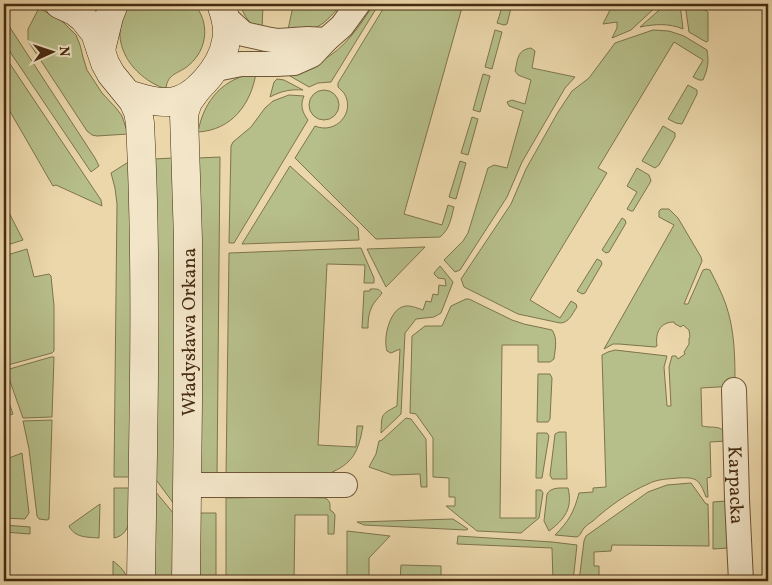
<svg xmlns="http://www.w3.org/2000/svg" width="772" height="585" font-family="Vollkorn,serif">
<rect width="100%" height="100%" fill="#ebd7aa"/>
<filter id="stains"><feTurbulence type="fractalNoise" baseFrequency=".004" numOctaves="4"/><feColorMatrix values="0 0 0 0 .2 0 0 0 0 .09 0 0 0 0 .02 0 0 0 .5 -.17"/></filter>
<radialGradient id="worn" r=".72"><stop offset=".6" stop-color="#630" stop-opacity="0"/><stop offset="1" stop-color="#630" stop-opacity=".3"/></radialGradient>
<path fill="#b6be89" stroke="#7e744c" d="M 130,4 L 194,4 C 210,22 208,49 189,65 C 179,74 167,73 166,89 C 130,77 105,38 130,4 Z
M 240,4 L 263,4 L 262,30 C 250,26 244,16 240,4 Z
M 306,4 L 342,4 C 334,12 327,22 317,27 L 315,27 L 313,29 L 287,34 L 292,11 L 293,9 Z
M 374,4 L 379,4 L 331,82 L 318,83 L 309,87 L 283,72 C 295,69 309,66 321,61 C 345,49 360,25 374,4 Z
M 386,4 L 463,4 L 404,214 L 442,225 L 448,205 L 454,207 C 451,218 450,229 440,237 L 376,239 L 295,158 L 315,126 C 336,135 356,112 344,93 C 342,91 340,89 338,87 L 338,83 Z
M 490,4 L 512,4 L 507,24 L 504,25 L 497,23 L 502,7 Z
M 613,4 L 659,4 L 631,30 L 612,38 L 617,28 L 617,22 L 603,24 Z
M 666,4 L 680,4 L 683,29 C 669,23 655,24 640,27 Z
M 685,4 L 696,4 L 708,12 L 708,41 L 706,42 L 689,32 Z
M 39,8 L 62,21 L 76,35 L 80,45 L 83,57 L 87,70 L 102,93 L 116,108 L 122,116 L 128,134 L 97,136 L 92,135 L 87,131 L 28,41 L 28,29 Z
M 9,26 L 95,158 L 99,166 L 91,172 L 4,43 L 4,30 Z
M 495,30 L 502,32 L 492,69 L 485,67 Z
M 653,30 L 669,31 L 684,36 L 707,50 C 709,63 708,68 703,80 L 699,80 L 693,77 L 703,60 L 674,42 L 598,168 L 607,173 L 530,300 L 560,318 L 571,301 L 576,304 L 577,307 C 572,314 569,323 560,323 L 518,314 L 464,287 L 461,279 L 511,204 L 526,169 L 558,112 L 572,91 L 589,78 L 615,43 Z
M 531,48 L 535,51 L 532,68 L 575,77 L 565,88 L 522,162 L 507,197 L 460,270 L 455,272 L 444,260 L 463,241 L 468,233 L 488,168 L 494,165 L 507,168 L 523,111 L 509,106 L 507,102 L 512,100 L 525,104 L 531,80 L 518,75 L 515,71 C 518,59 517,50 531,48 Z
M 4,55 L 101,200 L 102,206 L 56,185 L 53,186 L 4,101 Z
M 256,73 C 251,104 232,130 198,132 C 204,100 223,78 256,73 Z
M 483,74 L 490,76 L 480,112 L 473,110 Z
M 277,79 L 284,80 L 303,90 C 291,89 281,91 270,97 L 274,82 Z
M 688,85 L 697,90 L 697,94 L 682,124 L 676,123 L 668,119 Z
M309 105a15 15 0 1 1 30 0a15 15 0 1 1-30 0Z
M 289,95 L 304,96 C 300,105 302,112 308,120 L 234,243 L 229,243 L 231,146 L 233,142 L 251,127 L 265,108 L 273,101 Z
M 472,117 L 478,119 L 468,155 L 461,153 Z
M 663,126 L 675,133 L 675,137 L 659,165 L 655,168 L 642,161 Z
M 220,157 L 217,477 L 200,473 L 198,158 Z
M 173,158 L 176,226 L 174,504 L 154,477 L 154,159 Z
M 130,161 L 132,206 L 130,477 L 114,477 L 117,204 L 115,188 L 111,173 Z
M 460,161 L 466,163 L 456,199 L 449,197 Z
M 290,166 L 358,228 L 359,240 L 242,244 Z
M 637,168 L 649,175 L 651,181 L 633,211 L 631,211 L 627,209 L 637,192 L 627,186 Z
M 4,203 L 23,240 L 4,246 Z
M 661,209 L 669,209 L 678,218 L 701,257 L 702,261 L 684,304 L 688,304 L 703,270 L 706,269 L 710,270 C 716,282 722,293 726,305 C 735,331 735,359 735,386 L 701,388 L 702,426 C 716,429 724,423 727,441 L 710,442 L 711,477 L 707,478 L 708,497 L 706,497 C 699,479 697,477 678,478 C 668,479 657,479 648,484 C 629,492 608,507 593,521 C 590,523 587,525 584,528 C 581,532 581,535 577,537 L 555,535 C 569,521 574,512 579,493 L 593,492 L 593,488 L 606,487 L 602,355 L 608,352 L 615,350 L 667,356 L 664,367 L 667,406 L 671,406 L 669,367 L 672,356 L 676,356 L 678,359 L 685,354 L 684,352 L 689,344 L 689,338 L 690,337 L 689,330 L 683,325 L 681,327 L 675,324 L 674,322 C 660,322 655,333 657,346 L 655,347 L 619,344 L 613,344 L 604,349 L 674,225 L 659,217 L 659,211 Z
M 622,218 L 625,220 L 626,223 L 609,252 L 606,253 L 602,250 Z
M 425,247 L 386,287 L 367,249 Z
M 361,248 L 374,278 L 374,283 L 364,283 L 365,265 L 327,264 L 318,445 L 356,447 L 357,426 L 363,426 C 358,452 354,463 328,474 L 226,476 L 229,253 Z
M 27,249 L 34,277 L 49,274 L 51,276 L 54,306 L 54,351 L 52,353 L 4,366 L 4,256 Z
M 597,259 L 601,261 L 602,264 L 585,293 L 582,294 L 577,291 Z
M 440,266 L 453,282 L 441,313 L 434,317 L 416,319 L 405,333 L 401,414 L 381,433 C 382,414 380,415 397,406 L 400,349 L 391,353 L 387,351 C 383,339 389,312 402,307 C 408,304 417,308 423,310 L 426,301 L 431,302 L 433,294 L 438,295 L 439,285 L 446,286 L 445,279 L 438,278 L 435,275 L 434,273 Z
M 370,289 C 375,289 379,288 382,293 C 380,296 377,299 374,303 C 369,311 368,318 368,328 L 362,328 L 364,291 L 370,291 Z
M 466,299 L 469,299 L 512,320 L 524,324 L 552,330 C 558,338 555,350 554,359 L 550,362 L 538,362 L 538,345 L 502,345 L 500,518 L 536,518 L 536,490 L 541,490 L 543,493 L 539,518 L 521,533 L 477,531 L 446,506 L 455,506 L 455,497 L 449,497 L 449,478 L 433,477 L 433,438 L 416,414 L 410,413 L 412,336 L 425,326 L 442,326 L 451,306 Z
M 51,357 L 54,357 L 52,417 L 23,418 L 6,370 Z
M 538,374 L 550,374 L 552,378 L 550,419 L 548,422 L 537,422 Z
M 4,389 L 13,414 L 4,417 Z
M 406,418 L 411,419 L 426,439 L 427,487 L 421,487 L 420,474 L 392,475 L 369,467 L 376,454 L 379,441 L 382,440 Z
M 52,420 L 49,519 L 47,520 L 39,519 L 37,516 L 29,449 L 23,421 Z
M 559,432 L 566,432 L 567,479 L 552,479 L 550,475 L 555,434 Z
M 537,433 L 547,433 L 549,436 L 542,478 L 536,478 Z
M 22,453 L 29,513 L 25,519 L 4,518 L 4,460 Z
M 691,483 L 706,504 L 708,504 L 709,546 L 612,545 L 611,551 L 594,552 L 594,566 L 599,566 L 599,581 L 579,581 L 584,541 L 586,536 L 648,492 L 667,485 Z
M 114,488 L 131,488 C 130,505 135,534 114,538 Z
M 568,488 C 573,508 565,519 549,531 L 544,521 L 547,494 C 551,487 560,488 568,488 Z
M 155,491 L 174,514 L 173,581 L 153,581 Z
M 285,497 L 325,498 C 331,501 330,505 330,510 L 333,512 L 335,515 L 334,534 L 328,534 L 328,515 L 295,515 L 294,581 L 226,581 L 226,498 Z
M 726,501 L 728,548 L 713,549 L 713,502 Z
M 100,504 L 99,538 C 87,537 75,538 69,526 Z
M 200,513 L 216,513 L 216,581 L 197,581 Z
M 453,519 L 468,529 L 466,530 L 364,525 L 357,522 Z
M 4,525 L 30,527 L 30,534 L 4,532 Z
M 347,531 L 390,536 L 369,558 L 369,581 L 347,581 Z
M 458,536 L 552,542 L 577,545 L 573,581 L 553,581 L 552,548 L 457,544 Z
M 113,561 C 121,567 125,571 128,581 L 113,581 Z
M 401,565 L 441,566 L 441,581 L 400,581 Z"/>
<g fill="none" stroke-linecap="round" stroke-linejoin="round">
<defs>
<g id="street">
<path d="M 225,17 L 244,34 L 266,39 L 278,41 L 308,39 L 326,40"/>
<path d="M 216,69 L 241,64 L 276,64 L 294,63 L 312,55 L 326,40 L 342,26 L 358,4"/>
<path id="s1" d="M 734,390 L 737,499 L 741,581"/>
<path d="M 187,485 L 345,485"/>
</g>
<g id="secondary">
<path d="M 59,4 L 74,11 L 83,18 L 95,33 L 105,63 L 111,74 L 133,101 L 138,112 L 140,123 C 148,276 143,429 141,581"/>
<path d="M 101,50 L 109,17 L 114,4"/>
<path d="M 128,94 C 141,98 155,103 169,102 C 195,100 222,66 226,41 C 229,29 225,15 221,4"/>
<path id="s2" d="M 186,581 L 188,402 L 188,240 L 184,114 L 188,102 L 199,87"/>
</g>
</defs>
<use href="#street" stroke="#705636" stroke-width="26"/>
<use href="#secondary" stroke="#472b10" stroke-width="29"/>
<use href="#street" stroke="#f2e5c8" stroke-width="24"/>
<use href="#secondary" stroke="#f2e5c8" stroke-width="28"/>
</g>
<g text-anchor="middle" stroke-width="5" stroke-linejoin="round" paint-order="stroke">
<g font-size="19" fill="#472b10" stroke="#f2e5c8">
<text dy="7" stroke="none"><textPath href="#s2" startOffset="249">Władysława Orkana</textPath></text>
<text dy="7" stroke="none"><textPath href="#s1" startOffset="95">Karpacka</textPath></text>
</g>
</g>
<rect width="772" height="585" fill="none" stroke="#ebd7aa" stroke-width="20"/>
<rect x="5" y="5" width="762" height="575" fill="none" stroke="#472b10" stroke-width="2.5"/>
<rect x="10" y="10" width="752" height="565" fill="none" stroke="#472b10"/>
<g transform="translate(52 52) rotate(87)" stroke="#f2e5c8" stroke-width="4" paint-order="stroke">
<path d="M0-4L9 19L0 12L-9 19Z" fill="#472b10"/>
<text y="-8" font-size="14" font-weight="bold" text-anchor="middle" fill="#472b10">N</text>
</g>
<rect width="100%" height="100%" filter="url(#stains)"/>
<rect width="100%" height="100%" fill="url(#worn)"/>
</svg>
